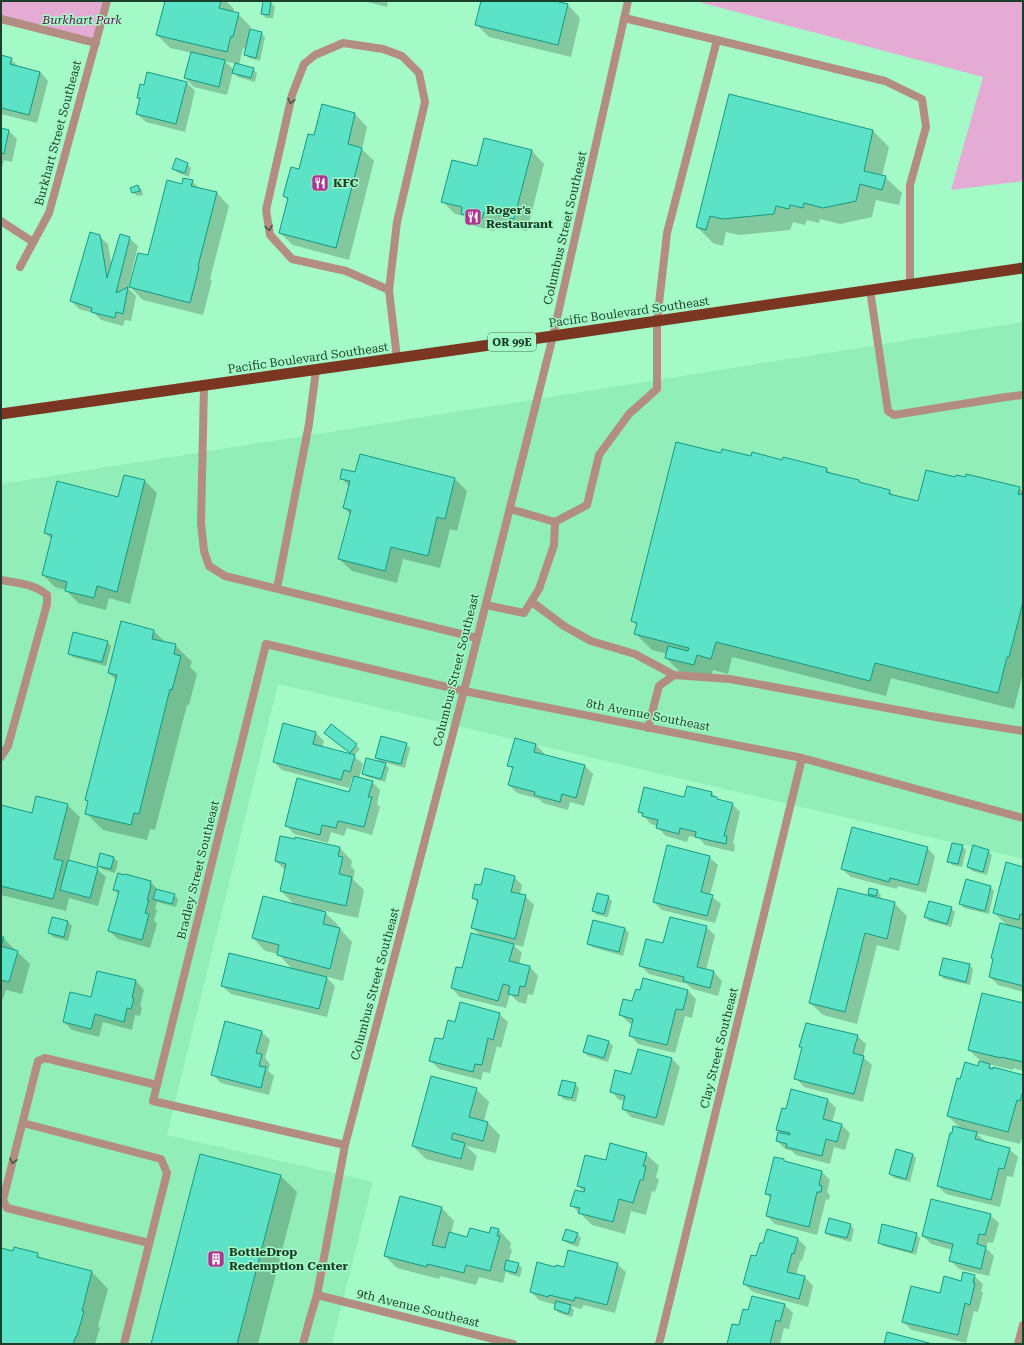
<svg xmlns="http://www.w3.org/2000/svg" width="1024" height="1345" font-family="'Roboto Serif',serif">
<rect width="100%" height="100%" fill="#a4fac7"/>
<path fill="#91eeb8" d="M 1023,322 L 1023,859 L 278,684 L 167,1135 L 373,1182 L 332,1344 L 1,1344 L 1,484 Z"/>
<path fill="#e4acd4" d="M 1,1 L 107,1 L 96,43 L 1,19 Z
M 695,1 L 1023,1 L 1023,181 L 951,190 L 983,77 Z"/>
<path fill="#0003" fill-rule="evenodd" d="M 166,1 L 226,1 L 234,9 L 233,13 L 238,14 L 251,27 L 250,30 L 261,33 L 265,37 L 260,61 L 249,58 L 245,54 L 246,49 L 243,48 L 239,65 L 253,69 L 257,73 L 255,82 L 238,77 L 233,72 L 227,95 L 194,87 L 185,78 L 192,53 L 170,48 L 157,35 ZM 225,61 L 236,64 L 234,70 Z
M 364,1 L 388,1 L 387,7 Z
M 482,1 L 551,1 L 568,5 L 580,18 L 571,57 L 489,37 L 476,24 Z
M 264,2 L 271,3 L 275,7 L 273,18 L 266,18 L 262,14 Z
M 11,59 L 20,68 L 40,72 L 48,81 L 37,123 L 1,114 L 1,60 Z
M 187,83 L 195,91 L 185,132 L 146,122 L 137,114 L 141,101 L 138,98 Z
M 730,95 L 873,131 L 889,147 L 882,176 L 885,177 L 902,193 L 899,205 L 876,200 L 872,217 L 840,224 L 820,219 L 819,223 L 807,220 L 805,225 L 793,222 L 790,230 L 740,235 L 726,232 L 723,246 L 713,243 L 697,227 Z
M 323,106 L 355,114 L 367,127 L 362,149 L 374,161 L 349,260 L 293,245 L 280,233 L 288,200 L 284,196 L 300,171 L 314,137 Z
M 1,129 L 9,131 L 17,139 L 12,162 L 4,160 L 1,172 Z
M 485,139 L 532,151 L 544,164 L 527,231 L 496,224 L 494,231 L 474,226 L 464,216 L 455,214 L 442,201 L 477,167 Z
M 187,164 L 191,168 L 189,177 L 178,173 L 174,169 Z
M 192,181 L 200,189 L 217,193 L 229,206 L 210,279 L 212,280 L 203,315 L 143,300 L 130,287 L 148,256 L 183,185 Z
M 138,186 L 142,190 L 143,195 L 137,196 L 133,192 Z
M 99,236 L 108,244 L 112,267 L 129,238 L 138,246 L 128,288 L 136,296 L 131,321 L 125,320 L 123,326 L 101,320 L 94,313 L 79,309 L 71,301 Z
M 721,454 L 783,461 L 826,469 L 832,474 L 859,481 L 862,484 L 889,491 L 894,496 L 918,502 L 956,479 L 1019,488 L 1023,492 L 1023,673 L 1014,709 L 891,678 L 886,696 L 732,657 L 728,674 L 713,670 L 710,681 L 682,674 L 666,658 L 667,654 L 652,650 L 636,634 L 638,626 L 633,621 Z
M 356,473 L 455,479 L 467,491 L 457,531 L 450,529 L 440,568 L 403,559 L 397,583 L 352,571 L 339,559 L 351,515 L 344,508 L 350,487 L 341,478 Z
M 124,476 L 145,481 L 157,493 L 130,604 L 109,598 L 106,610 L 78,603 L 66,590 L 55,587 L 43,575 L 52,539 L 45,533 L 119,498 Z
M 121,623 L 154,631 L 166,643 L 175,645 L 192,662 L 190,667 L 197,674 L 189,705 L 187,705 L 155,830 L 150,829 L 147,840 L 103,830 L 86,813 L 89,802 L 86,800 L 116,680 L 109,673 Z
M 107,642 L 111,646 L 106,666 L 73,657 L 69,653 Z
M 283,725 L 316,733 L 324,741 L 322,748 L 353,755 L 329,737 L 356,745 L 360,749 L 354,756 L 363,764 L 359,778 L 372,782 L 380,790 L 377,804 L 380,807 L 372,835 L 347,828 L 344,836 L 331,832 L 328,843 L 294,834 L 286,825 L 350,793 L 354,779 L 352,778 L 349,788 L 282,770 L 274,762 Z
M 516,739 L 536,745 L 544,753 L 544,755 L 585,766 L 593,774 L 584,806 L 570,802 L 568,810 L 543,803 L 539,799 L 517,793 L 509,785 L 513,770 L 509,766 Z
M 406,744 L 410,748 L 405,768 L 383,762 L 389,768 L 385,782 L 367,777 L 363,773 L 382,763 L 376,758 Z
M 712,793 L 719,801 L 732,804 L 740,812 L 733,843 L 735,846 L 734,852 L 705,845 L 699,838 L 689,836 L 687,842 L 666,836 L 658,828 L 658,826 L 651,824 L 639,811 L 685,799 Z
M 67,805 L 80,817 L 69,861 L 97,869 L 106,877 L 98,906 L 69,898 L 66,911 L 1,895 L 1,806 L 33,814 Z
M 296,838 L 340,848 L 352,861 L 351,866 L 355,871 L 353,879 L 364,890 L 358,918 L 322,910 L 338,925 L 337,928 L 340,929 L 352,942 L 343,981 L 325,976 L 335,986 L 327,1017 L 231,994 L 222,986 L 293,970 L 278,954 L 265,951 L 253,938 L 295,905 L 281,891 L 286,871 L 276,861 Z
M 962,846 L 966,850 L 962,867 L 952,865 L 948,861 Z
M 927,848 L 935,856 L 926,893 L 898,886 L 897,889 L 851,877 L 842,869 Z
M 988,851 L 992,855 L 987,875 L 972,871 L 968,867 Z
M 709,857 L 718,865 L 710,895 L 721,904 L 715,923 L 662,910 L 654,902 Z
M 114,858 L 118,862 L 115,873 L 102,869 L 98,865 Z
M 1023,868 L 1023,992 L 998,985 L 990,977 L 994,960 L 992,958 L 1008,926 L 994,913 Z
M 126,875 L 151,882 L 159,891 L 174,895 L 178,899 L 176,907 L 157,902 L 155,908 L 157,910 L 154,920 L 157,924 L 150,948 L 118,939 L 109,931 L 119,895 L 114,889 Z
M 514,877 L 522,885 L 520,895 L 525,896 L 534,905 L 523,947 L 513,944 L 522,953 L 519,965 L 530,967 L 538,976 L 533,995 L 528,994 L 526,1004 L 518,1002 L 510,994 L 506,1008 L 460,997 L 452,988 L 481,936 L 472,928 L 478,903 L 473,898 L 482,887 Z
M 990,887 L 994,891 L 989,914 L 964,908 L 960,904 Z
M 877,891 L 881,895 L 880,900 L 894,903 L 907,916 L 899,951 L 877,945 L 857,1024 L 823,1015 L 810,1003 L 873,898 L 869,894 Z
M 608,897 L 612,901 L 608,917 L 597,915 L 593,911 Z
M 951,908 L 955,912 L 951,927 L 929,921 L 925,917 Z
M 52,918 L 68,922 L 72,926 L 68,941 L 53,937 L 49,933 Z
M 594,921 L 625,929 L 629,933 L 623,956 L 592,947 L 588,943 Z
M 706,927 L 715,935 L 706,970 L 714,972 L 722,981 L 718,996 L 693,989 L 687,984 L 649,974 L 641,966 L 664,944 Z
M 1,938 L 3,938 L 30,964 L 22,994 L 6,990 L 3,999 L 1,999 Z
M 969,965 L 973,969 L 970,985 L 944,979 L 940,975 Z
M 98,972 L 136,981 L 144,990 L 140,1006 L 142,1008 L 140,1016 L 135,1015 L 132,1030 L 103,1022 L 99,1037 L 72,1030 L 64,1022 L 91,998 Z
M 688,991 L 696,999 L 692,1018 L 685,1016 L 675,1053 L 638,1044 L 630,1035 L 633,1024 L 629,1023 L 621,1015 L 633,1002 Z
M 1023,1005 L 1023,1071 L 1014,1068 L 1013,1070 L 988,1064 L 992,1068 L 1023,1076 L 1023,1135 L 1020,1144 L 976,1133 L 985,1141 L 984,1143 L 1009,1149 L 1018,1157 L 1013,1177 L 1007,1176 L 1000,1207 L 946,1194 L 938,1186 L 961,1129 L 948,1116 L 961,1081 L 983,1063 L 969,1050 Z
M 499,1014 L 508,1022 L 501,1048 L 497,1046 L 490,1073 L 483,1072 L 481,1080 L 439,1069 L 431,1061 L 444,1040 Z
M 262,1032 L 270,1040 L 265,1058 L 270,1064 L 268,1071 L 274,1076 L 269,1095 L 221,1083 L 212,1074 Z
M 857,1036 L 866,1044 L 863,1057 L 872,1065 L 863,1102 L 804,1087 L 796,1078 L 803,1049 L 801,1046 Z
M 589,1037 L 609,1042 L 613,1046 L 608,1062 L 588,1056 L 584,1052 Z
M 672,1059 L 680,1067 L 664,1126 L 631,1117 L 623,1109 L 625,1101 L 619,1100 L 611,1091 L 631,1075 Z
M 575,1084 L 579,1088 L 576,1102 L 563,1099 L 560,1095 Z
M 476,1089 L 489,1102 L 484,1121 L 488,1123 L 500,1135 L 496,1153 L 466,1146 L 477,1156 L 473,1171 L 426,1159 L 413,1146 Z
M 828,1100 L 836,1108 L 832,1122 L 841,1124 L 850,1133 L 845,1150 L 834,1147 L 830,1164 L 796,1155 L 792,1151 L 785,1149 L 777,1141 L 782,1134 L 778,1130 L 787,1110 Z
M 646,1154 L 659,1166 L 656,1177 L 659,1180 L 655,1192 L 652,1191 L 646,1215 L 631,1211 L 625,1234 L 592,1225 L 571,1205 L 586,1194 L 578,1186 L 607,1162 Z
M 912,1154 L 916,1158 L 910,1182 L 894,1178 L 890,1174 Z
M 786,1163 L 822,1172 L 830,1180 L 827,1192 L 830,1195 L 829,1200 L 826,1199 L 817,1235 L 775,1224 L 767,1216 L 771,1199 L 766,1193 Z
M 281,1176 L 297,1192 L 258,1344 L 152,1344 Z
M 442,1208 L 454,1221 L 451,1234 L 468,1238 L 490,1234 L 499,1230 L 511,1243 L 510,1248 L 512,1250 L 509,1261 L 518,1264 L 522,1268 L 520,1277 L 509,1274 L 506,1271 L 503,1283 L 479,1277 L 476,1285 L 440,1276 L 439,1279 L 397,1268 L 385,1256 Z
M 990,1215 L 999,1223 L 993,1243 L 988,1242 L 986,1248 L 994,1256 L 989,1276 L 959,1269 L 950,1260 L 953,1250 L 931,1244 L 923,1236 Z
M 850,1225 L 854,1229 L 851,1242 L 830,1236 L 826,1232 Z
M 577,1234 L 581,1238 L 578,1247 L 567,1243 L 563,1239 Z
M 916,1234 L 920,1238 L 916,1255 L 883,1246 L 879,1242 Z
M 798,1239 L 806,1247 L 802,1261 L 800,1261 L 796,1275 L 805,1277 L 813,1286 L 808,1307 L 753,1292 L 744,1284 L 757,1257 Z
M 1,1249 L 14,1252 L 37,1254 L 43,1260 L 92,1272 L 108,1289 L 98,1326 L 100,1328 L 95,1344 L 1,1344 Z
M 617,1264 L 626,1272 L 615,1313 L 583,1305 L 582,1309 L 570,1306 L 574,1310 L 572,1317 L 559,1313 L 555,1309 L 556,1305 L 539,1300 L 531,1292 L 556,1268 L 565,1268 Z
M 974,1276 L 983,1284 L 981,1291 L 983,1293 L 978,1312 L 974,1311 L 966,1343 L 912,1330 L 903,1322 L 941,1294 Z
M 785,1305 L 793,1313 L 789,1329 L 784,1328 L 780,1344 L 728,1344 L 749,1311 Z"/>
<path fill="#5ce2c7" stroke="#149983" d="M 165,1 L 221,1 L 219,8 L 239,13 L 233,37 L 231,36 L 227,52 L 156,35 Z
M 263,1 L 271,2 L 269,15 L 261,14 Z
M 481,1 L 555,1 L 568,4 L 558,45 L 475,25 Z
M 250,29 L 262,32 L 256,58 L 244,55 Z
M 191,52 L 225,60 L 219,87 L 184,78 Z
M 1,55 L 12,58 L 10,64 L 40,72 L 29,115 L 1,108 Z
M 235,63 L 254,68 L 251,78 L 232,73 Z
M 147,72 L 187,82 L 176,124 L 136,114 L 140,98 L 137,98 L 140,84 L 144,85 Z
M 729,94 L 873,130 L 864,171 L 886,176 L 882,190 L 860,184 L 856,201 L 823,208 L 804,203 L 803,208 L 790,205 L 789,209 L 776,206 L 774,214 L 723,219 L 710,216 L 706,230 L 696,227 Z
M 322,104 L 355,113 L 348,144 L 362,148 L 336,248 L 279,233 L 288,198 L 283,196 L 291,167 L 299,169 L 308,134 L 314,135 Z
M 1,128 L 9,130 L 4,154 L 1,153 Z
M 484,138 L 532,150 L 514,219 L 484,212 L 482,219 L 461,214 L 462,207 L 441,202 L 452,160 L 477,166 Z
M 176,158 L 188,163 L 185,173 L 172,169 Z
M 183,178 L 193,180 L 191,186 L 217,192 L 198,266 L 199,267 L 190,303 L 129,287 L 138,253 L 148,255 L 167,180 L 182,184 Z
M 138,185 L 140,191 L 132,193 L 130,188 Z
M 90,232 L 100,235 L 107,278 L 120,234 L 130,237 L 116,293 L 128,287 L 123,314 L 116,312 L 115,318 L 91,312 L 92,308 L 70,301 Z
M 676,442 L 721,453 L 722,449 L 751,456 L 752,452 L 782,460 L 783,457 L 827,468 L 826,472 L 859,480 L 859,482 L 890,490 L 889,494 L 918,501 L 926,470 L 955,477 L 956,475 L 966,477 L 966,474 L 1020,487 L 1018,494 L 1023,495 L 1023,602 L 1009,657 L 1007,657 L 998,693 L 875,663 L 870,681 L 716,642 L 711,659 L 697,655 L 694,665 L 665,658 L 668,646 L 688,651 L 689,648 L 634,634 L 637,623 L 631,621 Z
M 360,454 L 455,478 L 445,519 L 437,517 L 428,556 L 391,547 L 385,571 L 338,559 L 351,510 L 343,508 L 350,481 L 340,479 L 342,469 L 355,472 Z
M 124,475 L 145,480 L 117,592 L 97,586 L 94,598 L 65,591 L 67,582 L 42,575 L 52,535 L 44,533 L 57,481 L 118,497 Z
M 121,621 L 154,630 L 152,639 L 176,644 L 174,654 L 181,656 L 172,690 L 170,689 L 139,814 L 134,813 L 131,825 L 85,814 L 88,801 L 85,800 L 117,675 L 108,673 Z
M 73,632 L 108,641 L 102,662 L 68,654 Z
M 283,723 L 316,732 L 313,744 L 355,755 L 350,772 L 344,770 L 341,780 L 273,762 Z
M 331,724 L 357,744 L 350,753 L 324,733 Z
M 381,736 L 407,743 L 401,764 L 375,758 Z
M 515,738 L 536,744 L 534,752 L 585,765 L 576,798 L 562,794 L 560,802 L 534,795 L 535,792 L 508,785 L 513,767 L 507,766 Z
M 366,758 L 386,763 L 381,779 L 362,774 Z
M 354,776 L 373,781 L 368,797 L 372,797 L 364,827 L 338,821 L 336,828 L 322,825 L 320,835 L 285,826 L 297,778 L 349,792 Z
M 687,786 L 712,792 L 711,796 L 717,797 L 717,799 L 733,803 L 724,836 L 727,836 L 726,844 L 695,837 L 696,832 L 680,828 L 679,834 L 656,828 L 658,820 L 642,816 L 643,813 L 638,812 L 644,787 L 684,797 Z
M 36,796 L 68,804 L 54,859 L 63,861 L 53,899 L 1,886 L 1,805 L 32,813 Z
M 852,827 L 928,847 L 918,885 L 890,878 L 889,882 L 841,869 Z
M 280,836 L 295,839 L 295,837 L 340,847 L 338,856 L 343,857 L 339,874 L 352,877 L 346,906 L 280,891 L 286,864 L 275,861 Z
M 952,843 L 963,845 L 958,864 L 947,862 Z
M 667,845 L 710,856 L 701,892 L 713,895 L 707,916 L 653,902 Z
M 973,845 L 989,850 L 983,872 L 967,867 Z
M 100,853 L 114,857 L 111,869 L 97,866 Z
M 68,860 L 98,868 L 90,898 L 60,890 Z
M 1006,862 L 1023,867 L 1023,915 L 1020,914 L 1019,920 L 993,913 Z
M 485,868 L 515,876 L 511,892 L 526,895 L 515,939 L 471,928 L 478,900 L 472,898 L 475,884 L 481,885 Z
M 118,873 L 124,875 L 125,874 L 151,881 L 150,885 L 151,886 L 147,900 L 149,900 L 145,913 L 149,914 L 142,940 L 108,931 L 119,891 L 113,890 Z
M 966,879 L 991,886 L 985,911 L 959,904 Z
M 838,888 L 895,902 L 887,939 L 865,933 L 845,1012 L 809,1003 Z
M 869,888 L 878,890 L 876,896 L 868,894 Z
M 156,889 L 175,894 L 172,904 L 153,899 Z
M 597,893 L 609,896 L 604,914 L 592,911 Z
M 263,896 L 326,912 L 323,924 L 340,928 L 330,969 L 277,955 L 279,945 L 252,938 Z
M 929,901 L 952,907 L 947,924 L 924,917 Z
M 52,917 L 68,921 L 64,937 L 48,933 Z
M 670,917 L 707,926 L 697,967 L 714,971 L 710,988 L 683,981 L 684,977 L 639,966 L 646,939 L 663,943 Z
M 593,920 L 625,928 L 619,952 L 587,944 Z
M 1000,923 L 1023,929 L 1023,986 L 989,977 L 993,959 L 991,958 Z
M 471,933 L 514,944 L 509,961 L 530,966 L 525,987 L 520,986 L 518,996 L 508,994 L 510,986 L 503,984 L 498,1001 L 451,988 L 456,967 L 462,968 Z
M 1,937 L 4,937 L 1,946 L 18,951 L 9,982 L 1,980 Z
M 229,953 L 327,977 L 319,1009 L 221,986 Z
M 943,958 L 970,964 L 966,982 L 939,975 Z
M 97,971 L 136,980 L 132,998 L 134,998 L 131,1009 L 127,1008 L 124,1022 L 95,1014 L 91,1029 L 63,1022 L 70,992 L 91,997 Z
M 643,978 L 688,990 L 683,1010 L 676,1009 L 667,1045 L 629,1036 L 633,1019 L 619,1015 L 623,999 L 632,1001 L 636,989 L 640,990 Z
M 982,993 L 1023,1003 L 1023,1062 L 1001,1057 L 1001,1058 L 968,1050 Z
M 460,1002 L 500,1013 L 493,1040 L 488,1038 L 482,1065 L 475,1064 L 473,1072 L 429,1061 L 435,1038 L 443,1039 L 448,1020 L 455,1022 Z
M 225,1021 L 262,1031 L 256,1053 L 262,1054 L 259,1066 L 266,1067 L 261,1088 L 211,1075 Z
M 806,1023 L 858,1035 L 853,1053 L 864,1056 L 854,1094 L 794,1079 L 802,1047 L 799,1047 Z
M 588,1035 L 609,1041 L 604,1058 L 583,1052 Z
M 638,1049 L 672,1058 L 656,1118 L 622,1109 L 625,1096 L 610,1092 L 615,1070 L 631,1074 Z
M 979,1061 L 990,1064 L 989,1068 L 993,1069 L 993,1067 L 1023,1075 L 1023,1091 L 1020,1101 L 1017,1100 L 1008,1132 L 947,1116 L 957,1078 L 960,1079 L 965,1062 L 978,1066 Z
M 431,1076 L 477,1088 L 469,1117 L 488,1122 L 483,1141 L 453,1133 L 451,1139 L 465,1143 L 461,1159 L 412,1146 Z
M 562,1080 L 576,1083 L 572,1098 L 558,1095 Z
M 791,1089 L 828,1099 L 823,1119 L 842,1124 L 837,1142 L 826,1139 L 822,1156 L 786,1147 L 787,1144 L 776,1141 L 778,1132 L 790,1135 L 790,1133 L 776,1130 L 782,1108 L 786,1109 Z
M 953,1126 L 977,1132 L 975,1139 L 1010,1148 L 1004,1169 L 999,1168 L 991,1200 L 937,1186 L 950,1133 L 952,1133 Z
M 610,1143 L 647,1153 L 643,1166 L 646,1166 L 643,1180 L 640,1180 L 633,1203 L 619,1199 L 613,1222 L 578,1213 L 580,1208 L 570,1206 L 575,1190 L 584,1192 L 585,1188 L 577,1186 L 585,1155 L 606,1160 Z
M 896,1149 L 913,1154 L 906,1179 L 889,1174 Z
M 200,1154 L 281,1175 L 237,1344 L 151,1344 Z
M 774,1157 L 784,1159 L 784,1161 L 822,1171 L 819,1185 L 822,1186 L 821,1192 L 817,1192 L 809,1227 L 766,1216 L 771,1195 L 765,1194 Z
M 400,1196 L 442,1207 L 432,1245 L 445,1248 L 449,1232 L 467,1237 L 470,1228 L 489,1233 L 491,1227 L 499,1229 L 497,1236 L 500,1236 L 490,1271 L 466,1265 L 464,1273 L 427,1264 L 427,1267 L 384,1256 Z
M 931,1199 L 991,1214 L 985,1235 L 979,1234 L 977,1244 L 986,1247 L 981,1269 L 949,1261 L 953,1244 L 922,1236 Z
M 829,1218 L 851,1224 L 847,1238 L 825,1233 Z
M 882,1224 L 917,1233 L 912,1252 L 878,1243 Z
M 566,1229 L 578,1233 L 574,1243 L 562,1240 Z
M 767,1229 L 798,1238 L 794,1254 L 792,1253 L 787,1272 L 805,1276 L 799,1299 L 743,1284 L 751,1255 L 756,1256 L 760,1243 L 763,1243 Z
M 14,1247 L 38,1253 L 37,1257 L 92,1271 L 82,1311 L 84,1311 L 77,1336 L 76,1336 L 73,1344 L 1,1344 L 1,1248 L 13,1251 Z
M 568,1250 L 618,1263 L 607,1305 L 575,1297 L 574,1301 L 549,1295 L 548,1297 L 530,1292 L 537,1262 L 555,1267 L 556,1265 L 564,1267 Z
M 506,1260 L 519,1263 L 516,1273 L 504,1270 Z
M 963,1272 L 975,1275 L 973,1283 L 975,1283 L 970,1305 L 965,1303 L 958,1335 L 902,1322 L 911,1286 L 940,1293 L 944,1276 L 961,1281 Z
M 752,1296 L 785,1304 L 780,1322 L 776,1320 L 770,1344 L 727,1344 L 732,1324 L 739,1325 L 743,1309 L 748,1310 Z
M 556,1301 L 571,1305 L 568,1314 L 554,1309 Z
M 887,1332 L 933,1344 L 884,1344 Z"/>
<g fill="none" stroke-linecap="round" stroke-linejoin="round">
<path stroke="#b38d82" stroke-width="8" d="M 717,40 L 885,81 L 922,99 L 926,127 L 910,185 L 910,284
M 1,221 L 33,242
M 389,290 L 346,271 L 292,259 L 270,235 L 266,210 L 292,95 L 304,64 L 315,55 L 343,43 L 383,49 L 402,56 L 419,73 L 425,102 L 397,222 L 389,290 L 397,358
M 870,290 L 888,411 L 894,415 L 1006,397 L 1023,395
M 204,386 L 201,523 L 204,551 L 209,566 L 225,576 L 477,638
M 555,522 L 587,505 L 599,455 L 629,414 L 657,389 L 657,321 L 667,233 L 717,40 L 624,18
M 1,580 C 17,583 35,584 47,595 L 47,604 L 8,746 L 1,757
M 277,588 L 309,424 L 316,370
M 532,602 L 564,626 L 591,641 L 635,654 L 674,675
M 486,605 L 524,613 L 539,589 L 554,545 L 555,522 L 510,509
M 648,728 L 659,686 L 674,675 L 730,679 L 941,718 L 1023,731
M 23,1123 L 161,1159 L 167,1173 L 124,1344
M 149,1243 L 7,1208 L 3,1200 L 38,1061 L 45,1058 L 157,1085"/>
<path stroke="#b38d82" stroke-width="8" d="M 1,19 L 96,43
M 20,267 L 49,213 L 107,1
M 345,1145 L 153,1101 L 266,644 L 464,691 L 802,758 L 1023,818
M 317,1295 L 513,1344
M 303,1344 L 310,1318 L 317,1295 L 345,1145 L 464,691 L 553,336 L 628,1
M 659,1344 L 802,758
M 1018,1344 L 1023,1325"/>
<path stroke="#7a3621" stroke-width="11" d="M 1,414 L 553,336 L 1023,268"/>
</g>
<defs><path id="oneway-chevron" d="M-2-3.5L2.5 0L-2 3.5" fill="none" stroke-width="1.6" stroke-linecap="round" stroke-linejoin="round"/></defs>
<g stroke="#495645">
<use href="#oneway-chevron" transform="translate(291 101) rotate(103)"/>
<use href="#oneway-chevron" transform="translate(269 228) rotate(81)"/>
<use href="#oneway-chevron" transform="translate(13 1161) rotate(104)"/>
</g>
<defs>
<symbol id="restaurant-square" viewBox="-11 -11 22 22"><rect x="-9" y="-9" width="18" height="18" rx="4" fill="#aa3792" stroke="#a4fac7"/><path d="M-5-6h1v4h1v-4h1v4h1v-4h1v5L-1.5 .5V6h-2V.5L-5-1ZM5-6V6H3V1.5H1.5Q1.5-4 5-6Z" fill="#fff"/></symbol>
<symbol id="building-square" viewBox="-11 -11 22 22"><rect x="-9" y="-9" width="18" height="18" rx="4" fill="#aa3792" stroke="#a4fac7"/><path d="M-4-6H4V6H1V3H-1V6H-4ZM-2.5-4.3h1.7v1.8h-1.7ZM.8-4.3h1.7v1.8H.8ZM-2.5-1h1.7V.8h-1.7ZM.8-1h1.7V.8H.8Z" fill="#fff"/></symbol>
</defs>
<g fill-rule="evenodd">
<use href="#restaurant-square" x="310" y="173" width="20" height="20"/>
<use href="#restaurant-square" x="463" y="207" width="20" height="20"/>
<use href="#building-square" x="206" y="1249" width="20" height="20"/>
</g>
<g text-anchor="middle" stroke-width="3" stroke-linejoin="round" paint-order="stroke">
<rect fill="#a4fac7" stroke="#44775a" stroke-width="1" x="488" y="333" width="48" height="18" rx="3"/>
<g font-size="11" font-weight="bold" fill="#1b3f2b">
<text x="512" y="346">OR 99E</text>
</g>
<g font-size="12" font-style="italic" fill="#59124b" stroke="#a4fac7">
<text x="82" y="24">Burkhart Park</text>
</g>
<g font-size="12" fill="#1b3f2b" stroke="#a4fac7">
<text transform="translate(58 133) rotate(-75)" y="4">Burkhart Street Southeast</text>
<text transform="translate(565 228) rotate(-77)" y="4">Columbus Street Southeast</text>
<text transform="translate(629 312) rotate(-8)" y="4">Pacific Boulevard Southeast</text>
<text transform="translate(308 358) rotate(-8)" y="4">Pacific Boulevard Southeast</text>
<text transform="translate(456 670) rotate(-76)" y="4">Columbus Street Southeast</text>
<text transform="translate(648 715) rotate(11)" y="4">8th Avenue Southeast</text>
<text transform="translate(198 870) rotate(-76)" y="4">Bradley Street Southeast</text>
<text transform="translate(375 984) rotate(-75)" y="4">Columbus Street Southeast</text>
<text transform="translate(719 1048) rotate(-76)" y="4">Clay Street Southeast</text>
<text transform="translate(418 1308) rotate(14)" y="4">9th Avenue Southeast</text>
</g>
<g font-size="12" font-weight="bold" fill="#1b3f2b" stroke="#a4fac7" text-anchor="start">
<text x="333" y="187">KFC</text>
<text x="486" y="214">Roger's<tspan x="486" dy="14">Restaurant</tspan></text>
<text x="229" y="1256">BottleDrop<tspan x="229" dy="14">Redemption Center</tspan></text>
</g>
</g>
<rect width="1024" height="1345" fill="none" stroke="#1b3f2b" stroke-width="4"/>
</svg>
